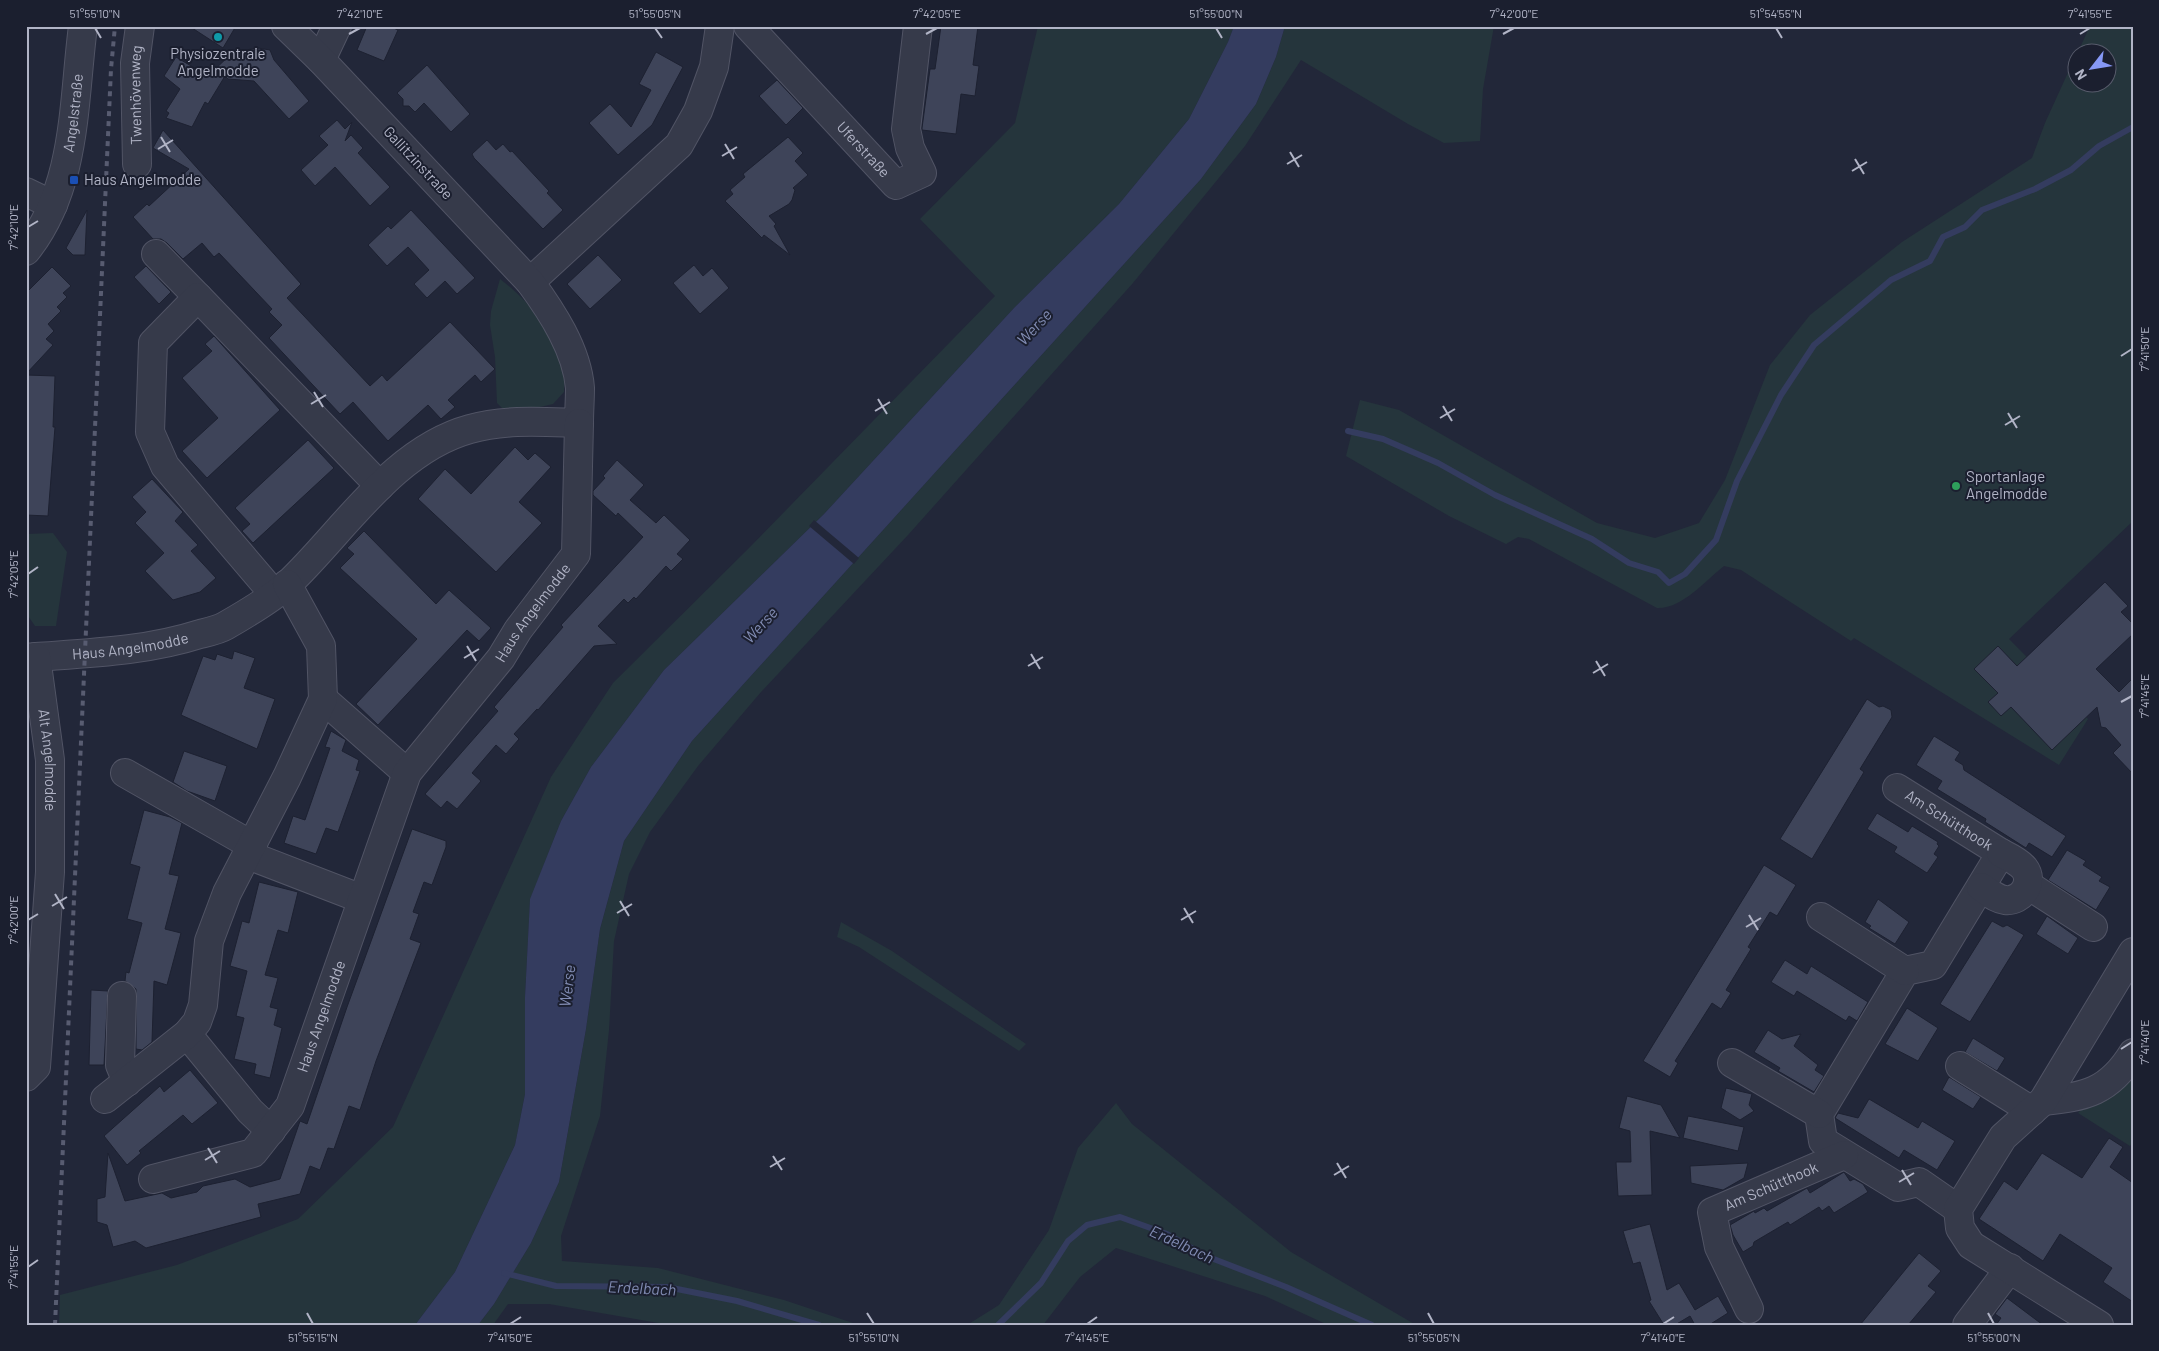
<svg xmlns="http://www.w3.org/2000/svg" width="2159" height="1351" font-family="Barlow,sans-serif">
<rect width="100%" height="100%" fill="#222739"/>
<path fill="#25353c" d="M 1038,26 L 1234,26 L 1228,42 L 1189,119 L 1119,204 L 1014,308 L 824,514 L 664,670 L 591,767 L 561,821 L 530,900 L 525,997 L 525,1094 L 515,1145 L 455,1272 L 415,1325 L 59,1325 L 60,1295 L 177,1265 L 298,1219 L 393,1127 L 551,777 L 613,683 L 750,547 L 995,296 L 920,219 L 1015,123 Z
M 1285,26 L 1494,26 L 1483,89 L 1480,141 L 1444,143 L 1408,124 L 1301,60 L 1245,146 L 1133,283 L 908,535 L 761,692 L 698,766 L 650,832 L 629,874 L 614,941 L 609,1030 L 600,1116 L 561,1236 L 562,1261 L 658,1268 L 784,1300 L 859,1325 L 670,1325 L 549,1304 L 508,1304 L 493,1325 L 478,1325 L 494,1304 L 531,1243 L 559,1182 L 586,1029 L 600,929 L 624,841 L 692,741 L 1201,179 L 1256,104 L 1276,57 Z
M 2090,26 L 2133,26 L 2133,521 L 2009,639 L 2088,719 L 2059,765 L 1854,638 L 1851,641 L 1741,570 L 1724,566 C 1705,581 1682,609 1657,608 L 1529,539 L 1518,537 L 1506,544 L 1449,516 L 1346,456 L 1360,400 L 1399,410 L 1597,523 L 1655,538 L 1699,523 L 1725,480 L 1770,365 L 1810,315 L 1902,242 L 2032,158 L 2045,123 L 2076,55 L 2076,82 L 2106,82 L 2106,52 L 2078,52 Z
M 500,279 C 527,299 551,329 564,361 C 567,370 564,383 564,392 L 553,404 L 527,410 L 505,411 L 497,403 L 495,357 L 490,325 L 491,311 Z
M 53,533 L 67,552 L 56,626 L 35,626 L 26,613 L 26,534 Z
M 841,922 L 892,951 L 1026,1044 L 1019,1051 L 859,947 L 837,937 Z
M 2133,1053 L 2133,1142 L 2130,1146 L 2078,1113 Z
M 1116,1103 L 1132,1124 L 1291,1252 L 1416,1325 L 1328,1325 L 1265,1296 L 1116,1248 L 1080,1277 L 1043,1325 L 967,1325 L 999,1305 L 1049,1230 L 1078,1148 Z"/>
<path fill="#343c5f" d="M 1234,26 L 1285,26 L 1276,57 L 1256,104 L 1201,179 L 692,741 L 624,841 L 600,929 L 586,1029 L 559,1182 L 531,1243 L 494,1304 L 478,1325 L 415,1325 L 455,1272 L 515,1145 L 525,1094 L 525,997 L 530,899 L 561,821 L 591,767 L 664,670 L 824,514 L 1014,308 L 1119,204 L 1189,119 L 1228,42 Z"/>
<path fill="#222739" d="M 814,520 L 859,558 L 854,564 L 809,526 Z"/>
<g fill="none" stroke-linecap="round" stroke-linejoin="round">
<path stroke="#343c5f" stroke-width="6" d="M 1348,431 L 1383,439 L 1438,463 L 1495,495 L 1592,539 L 1629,563 L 1658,572 L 1669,583 L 1685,574 L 1716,540 L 1737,481 L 1781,395 L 1814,345 L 1891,280 L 1930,261 L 1943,237 L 1965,227 L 1982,210 L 2035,189 L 2071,170 L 2099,146 L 2133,127
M 504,1273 L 556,1286 L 667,1287 L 737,1301 L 819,1325
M 998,1325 L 1041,1283 L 1068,1241 L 1087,1225 L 1120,1217 L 1167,1234 L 1206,1256 L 1286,1287 L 1372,1325"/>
</g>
<path fill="#3e4459" stroke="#1d2131" d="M 189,26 L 236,26 L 223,48 Z
M 367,26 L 389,26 L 398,30 L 384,61 L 357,50 Z
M 941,26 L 978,26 L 973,65 L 979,66 L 975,96 L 961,94 L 956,134 L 922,130 L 922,128 L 930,69 L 935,69 Z
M 258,48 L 270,50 L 274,60 L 309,101 L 289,119 L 254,81 L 228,79 L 225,76 L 208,104 L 205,102 L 192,127 L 166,118 L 169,113 L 166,111 L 180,89 L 164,76 L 176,57 L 208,76 L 233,52 Z
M 656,52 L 683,67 L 652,125 L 618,155 L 589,123 L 610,104 L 631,127 L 651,90 L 639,84 Z
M 427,65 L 470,114 L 451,132 L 424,103 L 415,112 L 409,106 L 403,106 L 403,99 L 397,93 Z
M 777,80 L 803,108 L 786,125 L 759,96 Z
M 337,120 L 345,129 L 352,122 L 345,141 L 351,135 L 363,148 L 358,153 L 390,187 L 370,206 L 335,167 L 315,186 L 301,170 L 328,145 L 319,136 Z
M 163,130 L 301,284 L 287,298 L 370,386 L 382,375 L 387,381 L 450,322 L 495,369 L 481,382 L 475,375 L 448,400 L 455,407 L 441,419 L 428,405 L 388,441 L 353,402 L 340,414 L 269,338 L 282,325 L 269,312 L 272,309 L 219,253 L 214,257 L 202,243 L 183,259 L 167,243 L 161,239 L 153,239 L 133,217 L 147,204 L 149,206 L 189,169 L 153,148 Z
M 788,137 L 803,153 L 795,161 L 808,175 L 793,188 L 795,190 L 792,200 L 789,204 L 769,216 L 776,224 L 774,226 L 790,255 L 764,235 L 762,238 L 725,201 L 733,194 L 730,190 L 745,177 L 743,174 Z
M 487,140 L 496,150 L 503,144 L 510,152 L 512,151 L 549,191 L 547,193 L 563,210 L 543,229 L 474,158 L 472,154 Z
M 87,210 L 85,255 L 73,255 L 66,248 Z
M 411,210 L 475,278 L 457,294 L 445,281 L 427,298 L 414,284 L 429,270 L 408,247 L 387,266 L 368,245 L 388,226 L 391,229 Z
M 598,255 L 622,280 L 590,309 L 567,284 Z
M 694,265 L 703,276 L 712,268 L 729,288 L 700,314 L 673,283 Z
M 146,266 L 171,292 L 159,304 L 134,277 Z
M 52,267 L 71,286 L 63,293 L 67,297 L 57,307 L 61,311 L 48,324 L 54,331 L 46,339 L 53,345 L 26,374 L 26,293 Z
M 214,336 L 280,410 L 207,478 L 182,451 L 218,418 L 182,378 L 212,351 L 205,344 Z
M 26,375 L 55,376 L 53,427 L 55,427 L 48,516 L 26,515 Z
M 308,440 L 334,468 L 253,543 L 242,531 L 250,524 L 235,508 Z
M 515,447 L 528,460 L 535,453 L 551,467 L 519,502 L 542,523 L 496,572 L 418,499 L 445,469 L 471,494 Z
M 617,460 L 644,485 L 630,500 L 656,523 L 664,515 L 690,540 L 677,554 L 683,559 L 671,571 L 666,566 L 636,599 L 634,597 L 628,603 L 624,599 L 598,626 L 617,644 L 594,646 L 538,710 L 537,709 L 514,734 L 519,739 L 506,754 L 496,745 L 472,773 L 481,781 L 457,809 L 447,801 L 441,808 L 425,794 L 498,711 L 494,707 L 563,627 L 561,625 L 643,537 L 618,513 L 616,516 L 593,495 L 593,491 L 605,478 L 603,476 Z
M 152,479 L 183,512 L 175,521 L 198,545 L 191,551 L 216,578 L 200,592 L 173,600 L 145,571 L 164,553 L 135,523 L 146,512 L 132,497 Z
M 364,531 L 436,604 L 449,590 L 491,628 L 479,641 L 467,630 L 378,725 L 356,704 L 417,639 L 340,568 L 354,554 L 347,548 Z
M 2105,582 L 2128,606 L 2121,612 L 2133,624 L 2133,634 L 2096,669 L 2119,692 L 2133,678 L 2133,774 L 2113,753 L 2121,745 L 2106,728 L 2101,727 L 2097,707 L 2052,750 L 2011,707 L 2001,716 L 1988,702 L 1998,693 L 1974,669 L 1998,646 L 2017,666 Z
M 234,651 L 255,658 L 244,688 L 275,699 L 257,749 L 181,715 L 203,656 L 215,660 L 217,654 L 232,659 Z
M 1867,699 L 1879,707 L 1883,706 L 1891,710 L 1892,717 L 1860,769 L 1864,772 L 1812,859 L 1780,839 Z
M 331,731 L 346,740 L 342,751 L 359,760 L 356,770 L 360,771 L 338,832 L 326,828 L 316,854 L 284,843 L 293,816 L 305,820 L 330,748 L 325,747 Z
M 1934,736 L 1960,752 L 1955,760 L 1963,765 L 1964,770 L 2066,836 L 2052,857 L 2029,843 L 2026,848 L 1985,822 L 1986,819 L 1937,789 L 1942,781 L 1916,765 Z
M 184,751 L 227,766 L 215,801 L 187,791 L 173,782 Z
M 144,810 L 170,817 L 182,823 L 169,874 L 179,876 L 165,929 L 181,933 L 167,985 L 154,981 L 152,1042 L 142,1050 L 136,1049 L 136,989 L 125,981 L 126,972 L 129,973 L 142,923 L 127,919 L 140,867 L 130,864 Z
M 1877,813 L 1908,832 L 1912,826 L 1938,842 L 1937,844 L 1939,846 L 1934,854 L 1938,857 L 1927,873 L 1894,852 L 1897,847 L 1867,829 Z
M 412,829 L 446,841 L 446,847 L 432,885 L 424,882 L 413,912 L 419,914 L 410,939 L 421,943 L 376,1061 L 360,1110 L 349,1106 L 334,1149 L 328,1148 L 320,1170 L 310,1166 L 300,1194 L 258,1204 L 261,1217 L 146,1248 L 135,1241 L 113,1247 L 107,1225 L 97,1222 L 97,1199 L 105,1197 L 108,1153 L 125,1201 L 162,1193 L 171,1198 L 197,1192 L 203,1186 L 235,1179 L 250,1187 L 280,1179 L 300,1121 L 307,1124 L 347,1007 Z
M 2067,850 L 2086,861 L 2083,865 L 2102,877 L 2099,881 L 2110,887 L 2096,910 L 2048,880 Z
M 1764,865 L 1796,885 L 1777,916 L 1770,912 L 1748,947 L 1751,949 L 1726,990 L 1731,993 L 1721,1009 L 1712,1003 L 1675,1061 L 1678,1063 L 1670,1077 L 1643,1061 Z
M 259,882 L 298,892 L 288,933 L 278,930 L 265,975 L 278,978 L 270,1007 L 278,1009 L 274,1025 L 282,1028 L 270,1078 L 254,1074 L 256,1064 L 234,1059 L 244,1018 L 236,1016 L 247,971 L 230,966 L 242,921 L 249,923 Z
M 1878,899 L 1909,922 L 1895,944 L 1869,928 L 1871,926 L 1865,922 Z
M 2047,916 L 2078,938 L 2068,954 L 2036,934 Z
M 1992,921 L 2003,927 L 2007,925 L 2024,935 L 1970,1022 L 1940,1004 Z
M 1785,960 L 1807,974 L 1811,966 L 1868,1002 L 1857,1021 L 1849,1016 L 1846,1021 L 1797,991 L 1794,996 L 1771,982 Z
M 91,990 L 108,991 L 104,1065 L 89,1065 Z
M 1907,1008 L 1938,1028 L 1918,1061 L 1885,1044 Z
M 1768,1030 L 1782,1039 L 1801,1034 L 1794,1046 L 1818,1065 L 1815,1070 L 1824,1076 L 1814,1092 L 1778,1071 L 1780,1068 L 1754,1052 Z
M 1973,1038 L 2005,1058 L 1997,1071 L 1965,1052 Z
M 190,1070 L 218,1103 L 192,1124 L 183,1115 L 139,1151 L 141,1153 L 127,1165 L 104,1136 L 160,1086 L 164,1092 Z
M 1949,1077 L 1981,1097 L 1973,1109 L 1942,1090 Z
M 1726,1088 L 1752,1094 L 1749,1105 L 1754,1111 L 1740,1120 L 1721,1108 Z
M 1627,1096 L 1661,1105 L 1680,1138 L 1650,1131 L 1652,1195 L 1618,1196 L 1616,1162 L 1631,1162 L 1630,1131 L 1619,1128 Z
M 1869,1099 L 1918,1128 L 1922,1121 L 1955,1141 L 1937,1170 L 1904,1150 L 1899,1158 L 1835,1118 L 1838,1113 L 1858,1118 Z
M 1688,1116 L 1744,1127 L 1738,1151 L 1683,1138 Z
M 2109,1138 L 2123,1147 L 2110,1167 L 2133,1183 L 2133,1302 L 2103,1282 L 2112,1268 L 2060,1234 L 2043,1261 L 1979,1219 L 2004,1181 L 2017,1190 L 2042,1153 L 2082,1178 Z
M 1748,1163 L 1744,1178 L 1723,1190 L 1691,1183 L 1690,1166 Z
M 1844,1172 L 1850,1181 L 1854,1179 L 1863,1184 L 1868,1192 L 1834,1213 L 1829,1206 L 1822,1211 L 1819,1207 L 1790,1225 L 1788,1222 L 1754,1242 L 1753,1246 L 1743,1252 L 1733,1235 L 1730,1225 L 1754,1211 L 1755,1213 L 1764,1208 L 1767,1211 L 1807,1188 L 1810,1193 Z
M 1650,1224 L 1667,1290 L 1679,1283 L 1695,1310 L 1718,1296 L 1728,1313 L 1709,1325 L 1695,1325 L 1690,1316 L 1675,1325 L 1664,1325 L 1649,1301 L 1651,1300 L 1640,1262 L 1633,1264 L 1623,1231 Z
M 1919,1253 L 1941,1271 L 1928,1286 L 1936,1292 L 1908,1325 L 1860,1325 Z
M 2007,1298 L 2043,1325 L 1996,1325 L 2001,1318 L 1995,1314 Z"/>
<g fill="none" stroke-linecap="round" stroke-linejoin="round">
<defs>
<g id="minor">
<path id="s1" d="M 748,26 L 896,185 L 922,173 L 910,148 L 906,129 L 918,26"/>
<path d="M 321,60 L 337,26"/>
<path id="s2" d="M 137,164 L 135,63 L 140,26"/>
<path d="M 26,192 L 53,205"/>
<path id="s3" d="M 26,251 C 77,187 73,103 83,26"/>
<path d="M 156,254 L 198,297"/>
<path d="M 530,282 L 679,145 L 698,111 L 714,67 L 720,26"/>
<path d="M 274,594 L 165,466 L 150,432 L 153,343 L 198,297 L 380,486"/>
<path id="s4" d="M 36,657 C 91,653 147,651 200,634 C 208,632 218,630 225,626 C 246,614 270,600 288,584 C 343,532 393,450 470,429 C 505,419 543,422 579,423 C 579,412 580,399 580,388 C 577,350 552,312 530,282 L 321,60 L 286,26"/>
<path id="s5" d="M 26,658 L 36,657 L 50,760 L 50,872 L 36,1067 L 26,1077"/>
<path d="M 323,699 L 407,773"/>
<path d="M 125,773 L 253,846"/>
<path id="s6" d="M 1897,788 L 2001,853 L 1933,965 L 1905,971 L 1819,1114 L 1823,1141 L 1898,1187 L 1919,1182 L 1958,1209"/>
<path d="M 248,855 L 362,899"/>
<path d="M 2028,885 L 2093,927"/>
<path d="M 1981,887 C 1989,892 1996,899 2005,900 C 2022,902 2035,882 2024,868 C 2018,861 2009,857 2001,853"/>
<path d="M 1821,917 L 1905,971"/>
<path d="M 122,996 L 120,1065 L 127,1082"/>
<path d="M 187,1034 L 250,1111 L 271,1131"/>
<path d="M 1732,1063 L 1819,1114"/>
<path d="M 1960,1066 L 2032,1111"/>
<path d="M 105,1099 L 187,1034 L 197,1022 L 203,1005 L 209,941 L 227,893 L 287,777 L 323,699 L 321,646 L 287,584"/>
<path d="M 2043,1101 C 2085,1097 2109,1092 2133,1053"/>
<path id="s7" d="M 153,1179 L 253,1153 L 290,1106 L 407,773 L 501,658 L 518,630 L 576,554 L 579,423"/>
<path id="s8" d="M 1749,1309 L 1719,1247 L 1712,1212 L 1844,1155"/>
<path d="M 1967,1325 L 2010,1268"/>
<path d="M 2099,1325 L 1971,1245 L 1960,1228 L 1958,1209 L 2003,1137 L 2043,1101 L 2133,952"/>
</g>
</defs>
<use href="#minor" stroke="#515465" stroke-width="30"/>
<use href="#minor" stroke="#363a4a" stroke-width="28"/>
<path stroke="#585c71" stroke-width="4" stroke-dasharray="5 5" stroke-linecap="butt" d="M 55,1325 L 111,69 L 115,26"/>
</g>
<path fill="none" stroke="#b1b4c6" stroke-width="2" d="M 95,28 L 101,38M 655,28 L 662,38M 1216,28 L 1222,38M 1776,28 L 1782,38M 349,34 L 360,28M 926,34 L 937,28M 1503,34 L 1514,28M 2080,34 L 2090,28M 161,137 L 170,152M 725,144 L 734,159M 158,149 L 173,140M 1290,152 L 1299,167M 722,156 L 737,147M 1855,159 L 1864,174M 1287,164 L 1302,155M 1852,171 L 1867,162M 28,227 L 38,221M 2121,356 L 2132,349M 314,392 L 323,407M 878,399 L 887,414M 311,404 L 326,395M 1443,406 L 1452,421M 875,411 L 890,402M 2008,413 L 2017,428M 1440,418 L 1455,409M 2005,425 L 2020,416M 28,574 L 38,567M 467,646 L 476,661M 1031,654 L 1040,669M 464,658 L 479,649M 1596,661 L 1605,676M 1028,666 L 1043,657M 1593,673 L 1608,664M 2121,702 L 2132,696M 55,894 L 64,909M 620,901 L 629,916M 52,906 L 67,897M 1184,908 L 1193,923M 617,913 L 632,904M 1749,915 L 1758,930M 28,920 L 38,914M 1181,920 L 1196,911M 1746,927 L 1761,918M 2121,1049 L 2132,1042M 208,1148 L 217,1163M 773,1156 L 782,1170M 205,1160 L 220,1151M 1337,1163 L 1346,1178M 770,1167 L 785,1158M 1902,1170 L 1911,1185M 1334,1175 L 1349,1166M 1899,1182 L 1914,1173M 28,1267 L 38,1260M 307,1313 L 313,1324M 867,1313 L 874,1324M 1428,1313 L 1434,1324M 1988,1313 L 1994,1324M 510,1324 L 521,1317M 1087,1324 L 1097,1317M 1663,1324 L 1674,1317"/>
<circle fill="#0f9aa8" stroke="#1b1f2f" stroke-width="2" cx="218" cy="37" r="5"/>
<rect fill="#1a4fb4" stroke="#1b1f2f" stroke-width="2" x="69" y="175" width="10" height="10" rx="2.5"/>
<circle fill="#2e9e5b" stroke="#1b1f2f" stroke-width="2" cx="1956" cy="486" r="5"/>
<g text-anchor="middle" stroke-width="4" stroke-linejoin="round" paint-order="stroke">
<g font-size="15" fill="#b1b4c6" stroke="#1b1f2f" text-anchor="start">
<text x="218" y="59" text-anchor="middle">Physiozentrale<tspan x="218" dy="17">Angelmodde</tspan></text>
<text x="84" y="185">Haus Angelmodde</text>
<text x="1966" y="482">Sportanlage<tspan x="1966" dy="17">Angelmodde</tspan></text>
</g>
<g font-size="15" fill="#b1b4c6" stroke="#1b1f2f">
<text dy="5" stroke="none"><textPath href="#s2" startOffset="69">Twenhövenweg</textPath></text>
<text dy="5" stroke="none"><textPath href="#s3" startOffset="148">Angelstraße</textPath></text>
<text dy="5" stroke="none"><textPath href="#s1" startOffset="169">Uferstraße</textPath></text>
<text transform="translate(418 163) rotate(47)" y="5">Gallitzinstraße</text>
<text dy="5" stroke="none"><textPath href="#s7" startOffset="720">Haus Angelmodde</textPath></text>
<text dy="5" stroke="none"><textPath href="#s4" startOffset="95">Haus Angelmodde</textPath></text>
<text dy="5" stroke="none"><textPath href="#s5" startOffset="114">Alt Angelmodde</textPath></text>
<text dy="5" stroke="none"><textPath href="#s6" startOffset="61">Am Schütthook</textPath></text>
<text dy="5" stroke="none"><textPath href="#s7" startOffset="258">Haus Angelmodde</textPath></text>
<text dy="5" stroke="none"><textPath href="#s8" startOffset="169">Am Schütthook</textPath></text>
</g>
<g font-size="16" font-style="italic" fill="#808bb2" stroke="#1b1f2f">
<text transform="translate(1034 327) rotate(-47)" y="6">Werse</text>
<text transform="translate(760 625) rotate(-48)" y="6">Werse</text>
<text transform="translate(567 986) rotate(-83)" y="6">Werse</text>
<text transform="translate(1182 1244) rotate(25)" y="6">Erdelbach</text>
<text transform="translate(642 1288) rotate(3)" y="6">Erdelbach</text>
</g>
</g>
<rect width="2159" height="1351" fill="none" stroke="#1b1f2f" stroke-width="55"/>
<g transform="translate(2092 68) rotate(239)"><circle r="24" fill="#1b1f2f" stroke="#575b6b"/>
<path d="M0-4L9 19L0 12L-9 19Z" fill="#8698f6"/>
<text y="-8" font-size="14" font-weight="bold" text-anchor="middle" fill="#b1b4c6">N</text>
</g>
<rect x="28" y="28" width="2104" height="1296" fill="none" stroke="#b1b4c6" stroke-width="2"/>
<g font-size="12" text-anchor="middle" fill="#b1b4c6">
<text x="95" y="18">51°55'10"N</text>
<text x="360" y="18">7°42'10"E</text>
<text x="655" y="18">51°55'05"N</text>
<text x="937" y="18">7°42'05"E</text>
<text x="1216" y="18">51°55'00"N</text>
<text x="1514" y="18">7°42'00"E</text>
<text x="1776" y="18">51°54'55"N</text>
<text x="2090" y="18">7°41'55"E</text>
<text transform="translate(14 227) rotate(-90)" y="4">7°42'10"E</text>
<text transform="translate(2145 349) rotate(-90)" y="4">7°41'50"E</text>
<text transform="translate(14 574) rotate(-90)" y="4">7°42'05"E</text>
<text transform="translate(2145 696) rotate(-90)" y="4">7°41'45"E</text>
<text transform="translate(14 920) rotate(-90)" y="4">7°42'00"E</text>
<text transform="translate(2145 1042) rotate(-90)" y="4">7°41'40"E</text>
<text transform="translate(14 1267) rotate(-90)" y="4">7°41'55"E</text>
<text x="313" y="1342">51°55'15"N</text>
<text x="510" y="1342">7°41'50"E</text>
<text x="874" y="1342">51°55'10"N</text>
<text x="1087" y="1342">7°41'45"E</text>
<text x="1434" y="1342">51°55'05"N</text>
<text x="1663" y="1342">7°41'40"E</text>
<text x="1994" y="1342">51°55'00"N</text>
</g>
</svg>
